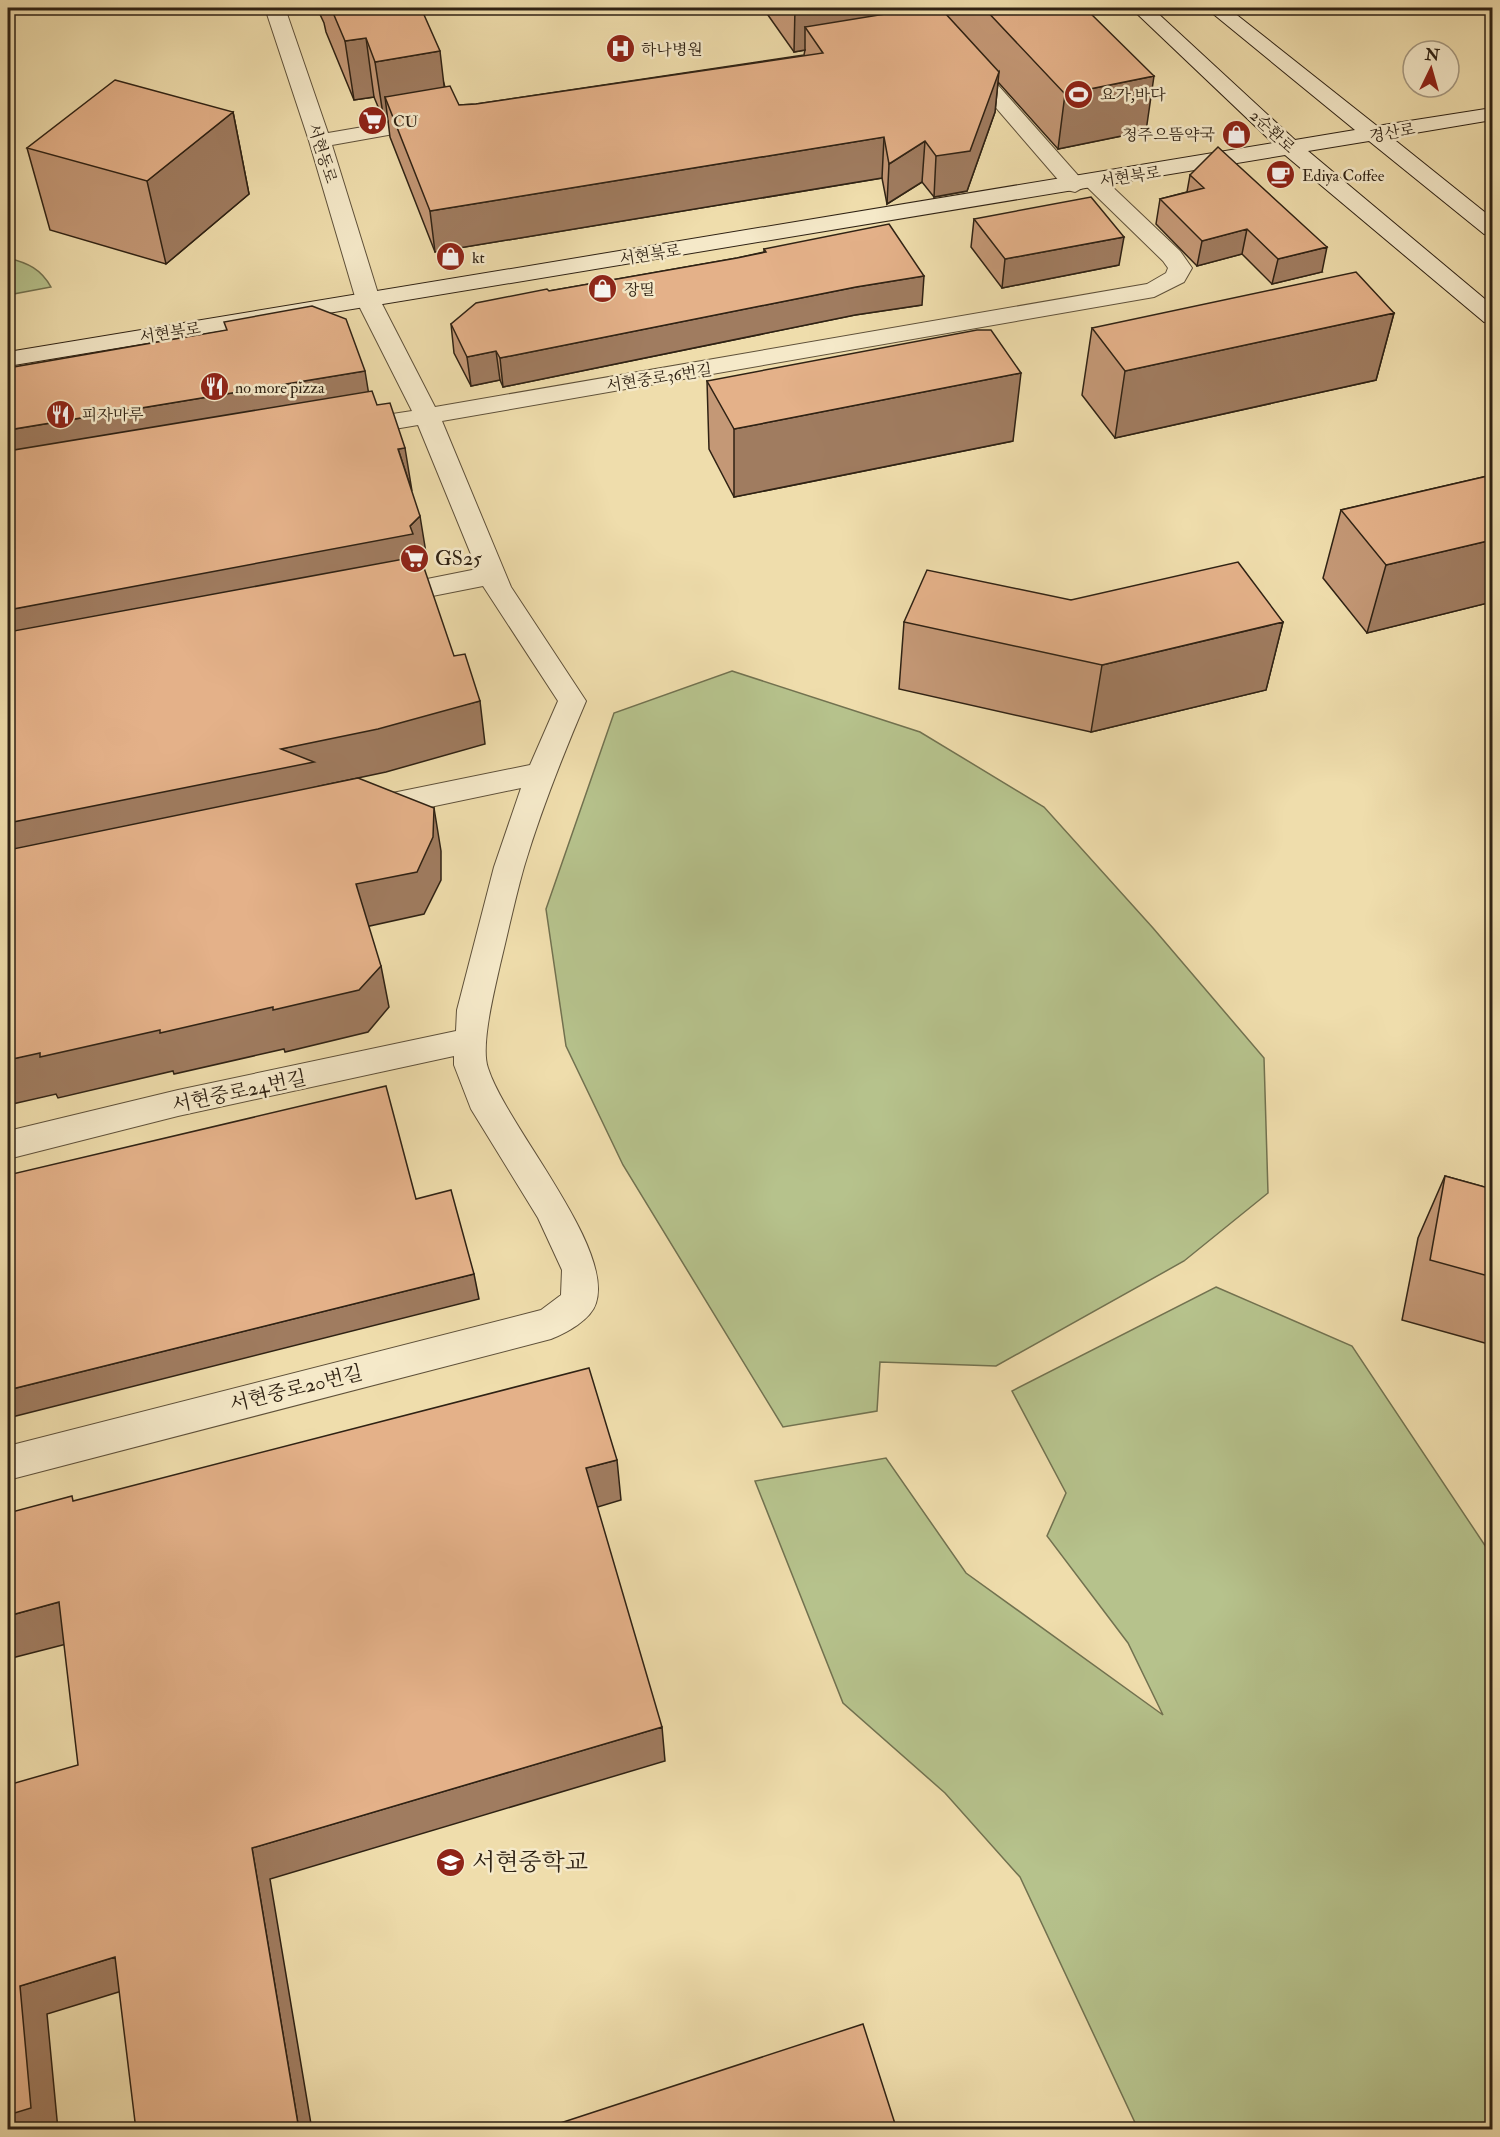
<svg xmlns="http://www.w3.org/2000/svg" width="1500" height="2137" font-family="'IM FELL Double Pica','Noto Serif KR',serif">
<rect width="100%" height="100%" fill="#efddac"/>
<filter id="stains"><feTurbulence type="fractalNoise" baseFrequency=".00333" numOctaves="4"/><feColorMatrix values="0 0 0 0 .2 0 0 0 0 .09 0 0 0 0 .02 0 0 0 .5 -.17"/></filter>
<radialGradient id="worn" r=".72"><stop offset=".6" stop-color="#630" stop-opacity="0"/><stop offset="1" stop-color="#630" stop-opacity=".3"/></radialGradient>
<path fill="#b6c28c" stroke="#727250" stroke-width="1.5" d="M 8,258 C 28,263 41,269 51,287 L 8,295 Z
M 732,671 L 920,732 L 1044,807 L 1153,928 L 1264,1058 L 1268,1193 L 1184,1261 L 996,1366 L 880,1362 L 877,1411 L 783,1427 L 623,1165 L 566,1046 L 546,909 L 614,713 Z
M 1216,1287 L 1352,1346 L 1492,1556 L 1492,2129 L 1138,2129 L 1020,1877 L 945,1793 L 843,1703 L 755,1481 L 886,1458 L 966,1573 L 1163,1715 L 1128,1643 L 1047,1536 L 1066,1493 L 1012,1391 Z"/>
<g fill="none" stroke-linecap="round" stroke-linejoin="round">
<defs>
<path id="street" d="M 265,8 L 285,8 L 328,133 L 433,115 L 441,116 L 444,121 L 441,126 L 433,127 L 332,145 L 380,300 L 435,407 L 1147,284 L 1166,273 L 1168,268 L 1163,261 L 1086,186 L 1075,192 L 1067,190 L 960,66 L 957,62 L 960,58 L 974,58 L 1083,181 L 1094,175 L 1102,177 L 1180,251 L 1192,268 L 1184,282 L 1154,297 L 442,421 L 511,587 L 586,701 C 563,755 541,810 524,867 C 515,899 508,932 500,965 C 495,988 480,1046 488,1068 C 507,1127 614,1246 596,1303 C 591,1320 566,1333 551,1339 L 8,1480 L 8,1446 L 541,1310 L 561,1295 L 562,1270 L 538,1218 L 471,1109 L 454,1065 L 454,1056 L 178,1116 L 8,1159 L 8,1131 L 178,1090 L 456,1031 L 457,1010 L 494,867 L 521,788 L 368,820 L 357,817 L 353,809 L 357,801 L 368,798 L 530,765 L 558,701 L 483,586 L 387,605 L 377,602 L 373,596 L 377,590 L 387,587 L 477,569 L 418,425 L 353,436 L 344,433 L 340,428 L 344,423 L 353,420 L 412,411 L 356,300 L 309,141 Z"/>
<path id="secondary" d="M 1131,8 L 1152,8 L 1295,140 L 1355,130 L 1206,8 L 1228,8 L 1377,126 L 1492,108 L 1492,120 L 1391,137 L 1492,218 L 1492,236 L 1484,234 L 1369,141 L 1308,151 L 1492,305 L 1492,324 L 1484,322 L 1285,155 L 8,366 L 8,352 L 1273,143 Z"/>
</defs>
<use href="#street" stroke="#5f513a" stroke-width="2"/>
<use href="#secondary" stroke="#2f2214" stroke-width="2"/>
<use href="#street" fill="#f5e9c9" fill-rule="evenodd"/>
<use href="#secondary" fill="#f5e9c9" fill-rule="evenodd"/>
</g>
<path fill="#c49876" stroke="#2f2214" stroke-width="1.5" d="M 317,8 L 421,8 L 445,87 L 459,105 L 476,104 L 804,55 L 805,50 L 794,52 L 763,8 L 1085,8 L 1146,131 L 1058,149 L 998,82 L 995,112 L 967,191 L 934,197 L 922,182 L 887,204 L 882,178 L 435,252 L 390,137 L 388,121 L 384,121 L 374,97 L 354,100 L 326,32 L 324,23 Z
M 233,112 L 249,194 L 166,264 L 50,230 L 27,148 Z
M 1190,175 L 1322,272 L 1272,284 L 1242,254 L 1197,266 L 1156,224 L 1160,199 L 1187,192 Z
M 974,219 L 1119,265 L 1002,288 L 971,247 Z
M 764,249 L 922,305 L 855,315 L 503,387 L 500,380 L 471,386 L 454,353 L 451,324 L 549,291 L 737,258 L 764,252 Z
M 1394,313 L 1376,380 L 1115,438 L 1082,395 L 1092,328 Z
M 707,381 L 1013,441 L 734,497 L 709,449 Z
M 1492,475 L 1492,602 L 1367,633 L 1323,578 L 1341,510 Z
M 1071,600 L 1283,622 L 1266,690 L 1091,732 L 899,689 L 904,622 Z
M 1445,1176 L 1492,1189 L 1492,1345 L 1402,1320 L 1418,1238 Z"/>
<path fill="#a07c60" stroke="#2f2214" stroke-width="1.5" d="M 795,8 L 922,8 L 920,31 L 805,27 L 805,50 L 794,52 Z
M 366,38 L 374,97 L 354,100 L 345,41 Z
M 440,51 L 447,111 L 385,97 L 388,121 L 384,121 L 375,62 Z
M 999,72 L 995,112 L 967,191 L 934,197 L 936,156 Z
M 1154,76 L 1146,131 L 1058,149 L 1065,94 Z
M 233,112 L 249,194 L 166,264 L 147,181 Z
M 884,137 L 882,178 L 435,252 L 430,211 Z
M 925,141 L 922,182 L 887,204 L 889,164 Z
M 1247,229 L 1242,254 L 1197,266 L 1202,241 Z
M 1124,237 L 1119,265 L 1002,288 L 1005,259 Z
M 1327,247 L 1322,272 L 1272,284 L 1278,259 Z
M 924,276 L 922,305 L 855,315 L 503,387 L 500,358 L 856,287 Z
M 1394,313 L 1376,380 L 1115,438 L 1125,371 Z
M 496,351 L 500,380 L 471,386 L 467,357 Z
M 365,371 L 372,414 L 8,477 L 8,430 Z
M 1021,373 L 1013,441 L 734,497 L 734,429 Z
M 405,448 L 412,491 L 398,449 Z
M 420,516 L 427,559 L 418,568 L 8,657 L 8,610 L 410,526 Z
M 1492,540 L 1492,602 L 1367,633 L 1386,565 Z
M 1283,622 L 1266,690 L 1091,732 L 1102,665 Z
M 480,701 L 485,744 L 386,772 L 320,786 L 8,869 L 8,823 L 281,749 Z
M 434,808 L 441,851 L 441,880 L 424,914 L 365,927 L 356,884 Z
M 381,966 L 389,1007 L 368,1032 L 285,1052 L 284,1049 L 174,1074 L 173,1071 L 58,1098 L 56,1094 L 8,1105 L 8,1060 Z
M 474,1274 L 479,1299 L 8,1418 L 8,1390 Z
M 617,1460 L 621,1500 L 591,1509 L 586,1468 Z
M 59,1602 L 82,1640 L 8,1659 L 8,1616 Z
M 662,1727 L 665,1761 L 270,1879 L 312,2130 L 299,2130 L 252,1848 Z
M 115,1957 L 138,1986 L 47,2014 L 58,2130 L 8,2130 L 8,2115 L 20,1986 Z"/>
<path fill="#e4b189" stroke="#2f2214" stroke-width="1.5" d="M 331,8 L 421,8 L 440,51 L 375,62 L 366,38 L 345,41 Z
M 922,8 L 944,12 L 999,72 L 970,151 L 936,156 L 925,141 L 889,164 L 884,137 L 430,211 L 385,97 L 450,86 L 459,105 L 476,104 L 823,53 L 805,27 Z
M 984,8 L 1085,8 L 1154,76 L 1065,94 Z
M 115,80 L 233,112 L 147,181 L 27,148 Z
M 1218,147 L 1327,247 L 1278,259 L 1247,229 L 1202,241 L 1160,199 L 1204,188 L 1190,175 Z
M 1091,197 L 1124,237 L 1005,259 L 974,219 Z
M 889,224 L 924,276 L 856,287 L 500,358 L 496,351 L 467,357 L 451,324 L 476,303 L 547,289 L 549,291 L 737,258 L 766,252 L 764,249 Z
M 1356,272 L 1394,313 L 1125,371 L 1092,328 Z
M 312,306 L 346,319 L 365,371 L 8,430 L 8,368 L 227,330 L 224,322 Z
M 977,330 L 991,330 L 1021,373 L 734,429 L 707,381 Z
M 372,391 L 377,405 L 390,403 L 405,448 L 398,449 L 420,516 L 410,526 L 413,534 L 8,610 L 8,451 Z
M 1492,475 L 1492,540 L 1386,565 L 1341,510 Z
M 420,556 L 454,656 L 465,654 L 480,701 L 378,729 L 281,749 L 314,762 L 8,823 L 8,632 Z
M 1238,562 L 1283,622 L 1102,665 L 904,622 L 927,570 L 1071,600 Z
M 358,778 L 434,808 L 433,837 L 417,872 L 356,884 L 381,966 L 359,990 L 273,1010 L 273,1007 L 160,1033 L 160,1030 L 40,1057 L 40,1053 L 8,1060 L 8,850 Z
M 386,1086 L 416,1199 L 451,1190 L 474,1274 L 8,1390 L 8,1175 Z
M 1445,1176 L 1492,1189 L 1492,1277 L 1430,1260 Z
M 589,1368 L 617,1460 L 586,1468 L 662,1727 L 252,1848 L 299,2130 L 136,2130 L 115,1957 L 20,1986 L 31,2108 L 8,2115 L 8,1785 L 78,1765 L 59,1602 L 8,1616 L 8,1513 L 72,1496 L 73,1501 Z
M 863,2024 L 897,2130 L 539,2130 Z"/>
<defs>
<symbol id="hospital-disc" viewBox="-11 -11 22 22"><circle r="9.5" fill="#8f2418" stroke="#f5e9c9"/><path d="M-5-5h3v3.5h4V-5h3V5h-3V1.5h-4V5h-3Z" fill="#fff"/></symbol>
<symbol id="stadium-disc" viewBox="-11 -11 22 22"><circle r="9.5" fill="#8f2418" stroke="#f5e9c9"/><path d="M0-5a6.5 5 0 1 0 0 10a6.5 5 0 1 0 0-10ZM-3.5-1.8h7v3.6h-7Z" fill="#fff"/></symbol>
<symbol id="supermarket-disc" viewBox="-11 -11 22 22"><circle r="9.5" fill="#8f2418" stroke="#f5e9c9"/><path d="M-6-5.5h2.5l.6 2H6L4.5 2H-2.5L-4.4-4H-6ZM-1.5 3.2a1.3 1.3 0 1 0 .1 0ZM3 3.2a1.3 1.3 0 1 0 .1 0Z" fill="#fff"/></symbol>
<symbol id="shop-disc" viewBox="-11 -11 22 22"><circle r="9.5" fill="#8f2418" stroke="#f5e9c9"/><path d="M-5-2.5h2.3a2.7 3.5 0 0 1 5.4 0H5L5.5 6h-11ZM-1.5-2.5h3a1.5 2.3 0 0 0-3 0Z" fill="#fff"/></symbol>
<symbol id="cafe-disc" viewBox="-11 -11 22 22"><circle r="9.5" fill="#8f2418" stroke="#f5e9c9"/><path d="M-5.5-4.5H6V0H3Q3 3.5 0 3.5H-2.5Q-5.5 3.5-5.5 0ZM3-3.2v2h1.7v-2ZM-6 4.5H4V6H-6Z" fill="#fff"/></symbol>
<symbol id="restaurant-disc" viewBox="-11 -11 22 22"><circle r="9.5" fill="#8f2418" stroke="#f5e9c9"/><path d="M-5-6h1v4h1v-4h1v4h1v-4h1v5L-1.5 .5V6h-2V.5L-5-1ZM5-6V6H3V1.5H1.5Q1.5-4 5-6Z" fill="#fff"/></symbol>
<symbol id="school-disc" viewBox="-11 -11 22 22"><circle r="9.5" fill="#8f2418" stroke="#f5e9c9"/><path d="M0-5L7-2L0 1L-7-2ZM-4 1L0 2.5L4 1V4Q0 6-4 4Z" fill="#fff"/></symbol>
</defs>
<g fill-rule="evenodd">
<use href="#hospital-disc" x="604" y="32" width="33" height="33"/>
<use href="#stadium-disc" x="1062" y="78" width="33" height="33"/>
<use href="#supermarket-disc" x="356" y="104" width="33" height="33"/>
<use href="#shop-disc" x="1220" y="118" width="33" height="33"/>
<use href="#cafe-disc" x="1264" y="158" width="33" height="33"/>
<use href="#shop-disc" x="434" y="240" width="33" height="33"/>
<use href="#shop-disc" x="586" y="272" width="33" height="33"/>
<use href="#restaurant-disc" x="198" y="370" width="33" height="33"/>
<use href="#restaurant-disc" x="44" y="398" width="33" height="33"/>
<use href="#supermarket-disc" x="398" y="542" width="33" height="33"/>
<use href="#school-disc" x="434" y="1846" width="33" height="33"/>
</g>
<g text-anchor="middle" stroke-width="5" stroke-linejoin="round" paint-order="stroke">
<g font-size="16" fill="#2f2214" stroke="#f5e9c9" text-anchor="start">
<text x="641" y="55">하나병원</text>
<text x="1100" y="100">요가,바다</text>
<text x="393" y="127">CU</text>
<text x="1215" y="140" text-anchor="end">청주으뜸약국</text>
<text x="1302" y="181">Ediya Coffee</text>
<text x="472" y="263">kt</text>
<text x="624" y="295">장띨</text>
<text x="235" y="393">no more pizza</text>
<text x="82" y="420">피자마루</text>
</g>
<g font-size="16" fill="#2f2214" stroke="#f5e9c9">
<text transform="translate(1273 131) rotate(43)" y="6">2순환로</text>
<text transform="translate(1392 132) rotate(-10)" y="6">경산로</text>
<text transform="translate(323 153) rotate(72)" y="6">서현동로</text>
<text transform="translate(1130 176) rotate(-9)" y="6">서현북로</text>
<text transform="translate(650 254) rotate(-9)" y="6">서현북로</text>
<text transform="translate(170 332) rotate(-9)" y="6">서현북로</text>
<text transform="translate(659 377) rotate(-9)" y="6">서현중로36번길</text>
</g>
<g font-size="20" fill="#2f2214" stroke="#f5e9c9" text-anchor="start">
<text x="435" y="565">GS25</text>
</g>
<g font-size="20" fill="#2f2214" stroke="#f5e9c9">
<text transform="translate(239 1091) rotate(-12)" y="7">서현중로24번길</text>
<text transform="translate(296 1388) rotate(-14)" y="7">서현중로20번길</text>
</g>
<g font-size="24" fill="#2f2214" stroke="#f5e9c9" text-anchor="start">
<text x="472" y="1870">서현중학교</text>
</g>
</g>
<rect width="1500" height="2137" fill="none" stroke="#efddac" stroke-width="30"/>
<rect x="9" y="9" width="1482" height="2119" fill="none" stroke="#2f2214" stroke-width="3"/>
<rect x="15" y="15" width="1470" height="2107" fill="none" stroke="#2f2214" stroke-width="1.5"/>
<g transform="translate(1431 69) rotate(5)"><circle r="28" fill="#f5e9c9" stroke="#a69981" stroke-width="1.5"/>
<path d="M0-4.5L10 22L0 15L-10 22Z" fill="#8f2418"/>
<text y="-9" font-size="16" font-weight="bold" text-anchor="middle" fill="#2f2214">N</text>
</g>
<rect width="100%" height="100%" filter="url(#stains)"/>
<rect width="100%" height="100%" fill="url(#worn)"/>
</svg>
